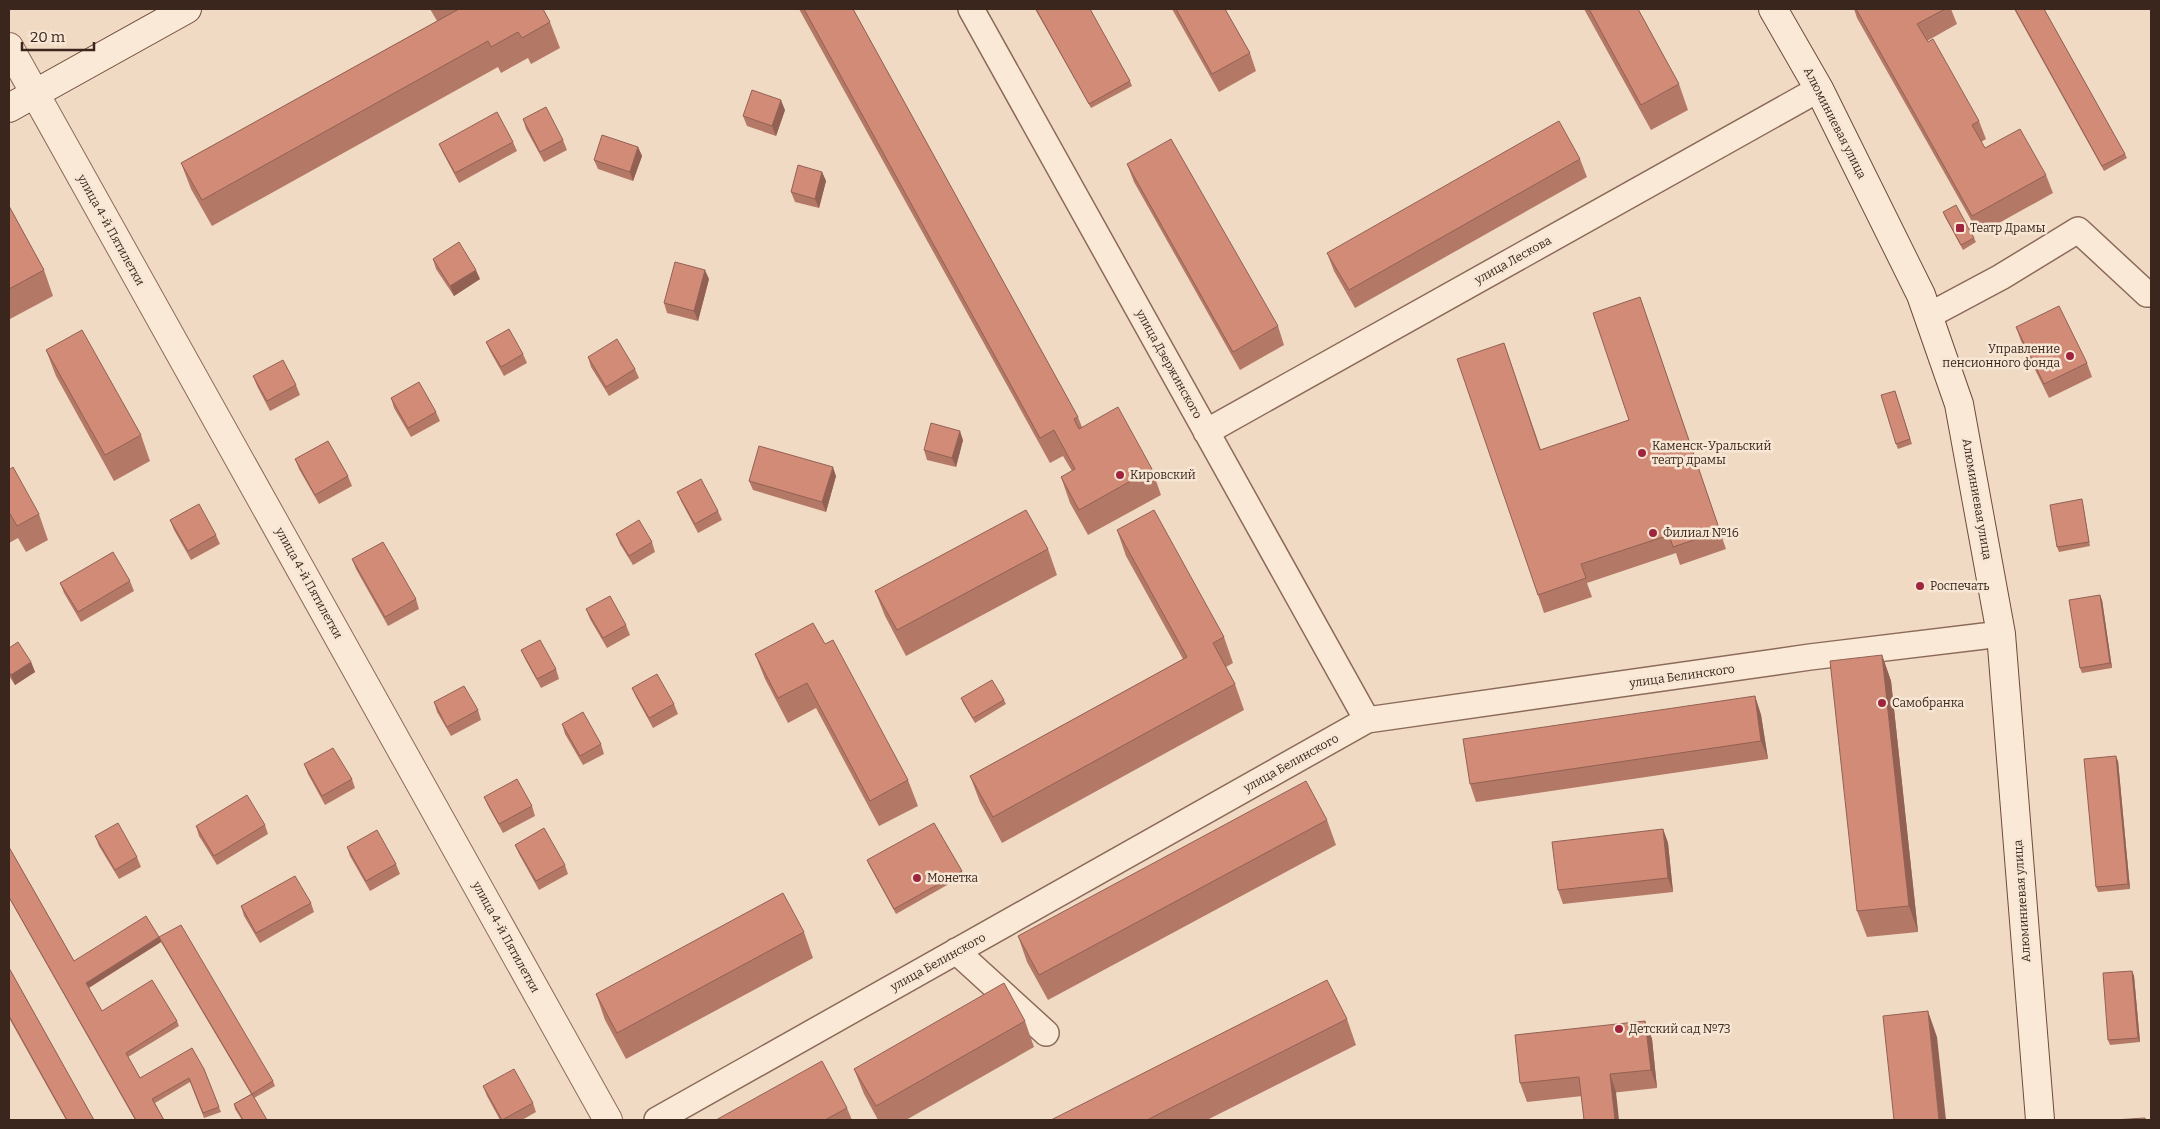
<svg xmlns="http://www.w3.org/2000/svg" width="2160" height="1129" font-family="Bitter,serif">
<rect width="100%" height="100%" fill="#f0dac3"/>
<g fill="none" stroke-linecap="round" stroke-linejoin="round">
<defs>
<path id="minor" d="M 971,9 L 1367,720
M 1928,316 L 2001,277 L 2078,230 L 2147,294 L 2151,294
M 1206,432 L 1819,89
M 956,951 L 1046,1033
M 657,1120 L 1367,720 L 1810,657 L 2001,634"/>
<path id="tertiary" d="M 9,47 L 608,1120"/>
<path id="secondary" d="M 1773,9 L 1819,89 L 1921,295 L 1959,404 L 2001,634 L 2040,1120
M 9,108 L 187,9"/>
</defs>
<use href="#minor" stroke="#8c6a59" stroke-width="28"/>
<use href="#tertiary" stroke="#8c6a59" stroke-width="30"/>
<use href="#secondary" stroke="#6e4b3c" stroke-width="30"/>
<use href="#minor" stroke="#fbe9d7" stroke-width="25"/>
<use href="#tertiary" stroke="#fbe9d7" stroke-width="28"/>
<use href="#secondary" stroke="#fbe9d7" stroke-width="28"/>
</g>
<path fill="#b47866" d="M 430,9 L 543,9 L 550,22 L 560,48 L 531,64 L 528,58 L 501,73 L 498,67 L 212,226 L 191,189 L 181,163 L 437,21 Z
M 799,9 L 853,9 L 1078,417 L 1082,427 L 1152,469 L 1161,495 L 1088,535 L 1070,503 L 1061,477 L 1072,471 L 1063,456 L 1050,463 Z
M 1035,9 L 1090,9 L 1130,81 L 1132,86 L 1091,108 Z
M 1172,9 L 1225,9 L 1250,53 L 1256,71 L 1219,92 Z
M 1584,9 L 1638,9 L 1679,84 L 1688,110 L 1651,130 Z
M 1854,9 L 1951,9 L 1957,24 L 1927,41 L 1979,121 L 1986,139 L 1981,142 L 1985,148 L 2046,175 L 2053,193 L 1979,234 L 1857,18 Z
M 2014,9 L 2044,9 L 2125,154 L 2127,158 L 2104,171 Z
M 785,110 L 776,136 L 747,126 L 743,116 Z
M 523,119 L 563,140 L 567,150 L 544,162 L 526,129 Z
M 513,142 L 517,151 L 459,183 L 443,153 L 439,144 Z
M 638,147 L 642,156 L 633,181 L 598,169 L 594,160 Z
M 1580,159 L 1587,177 L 1355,308 L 1334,271 L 1327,253 Z
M 1127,164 L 1278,326 L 1284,345 L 1240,370 L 1134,182 Z
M 822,172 L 826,181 L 819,208 L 795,202 L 791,192 Z
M 9,206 L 44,270 L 53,296 L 10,319 L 9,317 Z
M 1943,212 L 1974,238 L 1976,242 L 1963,250 L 1945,217 Z
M 433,259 L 480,279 L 454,296 L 436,269 Z
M 709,279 L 698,321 L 667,313 L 664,303 Z
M 1640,297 L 1726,549 L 1680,565 L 1676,553 L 1587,583 L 1592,597 L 1544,613 L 1538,595 L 1504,343 L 1541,450 L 1629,420 Z
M 2016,327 L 2087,363 L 2092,377 L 2049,398 L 2021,341 Z
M 486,342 L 523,354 L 527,363 L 504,376 L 490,351 Z
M 46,350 L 141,435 L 150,461 L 114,481 L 56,376 Z
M 588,357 L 635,369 L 639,378 L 609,396 L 591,367 Z
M 253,376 L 296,385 L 300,395 L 270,411 L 257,386 Z
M 1895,391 L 1912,444 L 1898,449 L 1896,444 Z
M 391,398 L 436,412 L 440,421 L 411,437 L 394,408 Z
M 963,440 L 956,467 L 927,460 L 924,450 Z
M 295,459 L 348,476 L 352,486 L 319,504 L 299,469 Z
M 9,470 L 39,514 L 48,540 L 26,552 L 18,538 L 9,543 Z
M 836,476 L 826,512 L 753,490 L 749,481 Z
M 677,492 L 718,511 L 722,520 L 698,533 L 681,501 Z
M 2083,504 L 2090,546 L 2059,552 L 2057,547 Z
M 170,520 L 216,535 L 220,544 L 191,560 L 174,530 Z
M 1117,530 L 1224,637 L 1233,663 L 1226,667 L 1235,684 L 1244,710 L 1002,843 L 980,802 L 970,776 L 1183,659 L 1126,556 Z
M 616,534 L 652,542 L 655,552 L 633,565 L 620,544 Z
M 1048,549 L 1057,575 L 906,656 L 885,616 L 875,591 Z
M 352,559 L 416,599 L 419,609 L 388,626 L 356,569 Z
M 130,581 L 134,591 L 81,622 L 64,593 L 60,583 Z
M 2102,600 L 2112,668 L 2082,673 L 2080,668 Z
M 586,609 L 626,625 L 630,635 L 607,648 L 590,619 Z
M 825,644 L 908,780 L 918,806 L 879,826 L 816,708 L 788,723 L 765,679 L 755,654 Z
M 9,648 L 31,662 L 35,672 L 15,685 L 9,676 Z
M 521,650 L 556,669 L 559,679 L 541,688 L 525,659 Z
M 1882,655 L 1891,681 L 1918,932 L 1867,937 L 1857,911 Z
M 632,688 L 674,704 L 678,714 L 653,728 L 636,697 Z
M 1755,696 L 1761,715 L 1768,759 L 1476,802 L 1470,784 Z
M 961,698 L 1004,700 L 1006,704 L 975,723 L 963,703 Z
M 434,702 L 478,710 L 481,720 L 451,736 L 437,712 Z
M 562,724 L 601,744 L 604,754 L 583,765 L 565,734 Z
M 2118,761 L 2130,889 L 2098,892 L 2096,887 Z
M 304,764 L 352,779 L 355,788 L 325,805 L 308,774 Z
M 484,797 L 532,806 L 535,816 L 503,833 L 488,806 Z
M 1327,820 L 1336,845 L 1048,1000 L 1027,962 L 1018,936 Z
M 265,825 L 268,834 L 217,865 L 199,836 L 196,826 Z
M 1663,829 L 1668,843 L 1673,892 L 1563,904 L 1558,890 Z
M 95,836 L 137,857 L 141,867 L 119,879 L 99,846 Z
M 515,845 L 565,865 L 568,874 L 539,890 L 519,854 Z
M 9,847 L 74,961 L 159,937 L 273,1081 L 275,1086 L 254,1098 L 267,1120 L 242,1120 L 235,1109 L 234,1104 L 251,1094 L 161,942 L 89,988 L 102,1011 L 177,1021 L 179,1026 L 128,1057 L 140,1078 L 204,1069 L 221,1112 L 204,1118 L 190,1082 L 155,1103 L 164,1120 L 135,1120 L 9,898 Z
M 347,847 L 396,864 L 400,874 L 370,891 L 350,856 Z
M 867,860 L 962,871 L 963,876 L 896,914 L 869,865 Z
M 311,903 L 314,912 L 260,943 L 244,916 L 241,906 Z
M 804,932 L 813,958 L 626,1059 L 605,1020 L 596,994 Z
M 9,968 L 94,1120 L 66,1120 L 9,1018 Z
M 2132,971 L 2134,976 L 2140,1042 L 2110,1045 L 2108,1040 Z
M 1347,1019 L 1356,1045 L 1207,1120 L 1051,1120 Z
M 1025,1021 L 1034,1047 L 906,1120 L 878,1120 L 864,1094 L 854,1069 Z
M 1645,1021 L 1652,1039 L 1657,1088 L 1527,1102 L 1520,1083 Z
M 483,1086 L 533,1103 L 536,1112 L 522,1120 L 500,1120 L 487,1096 Z
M 847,1108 L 852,1120 L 716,1120 Z"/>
<path fill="#926153" d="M 781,100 L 785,110 L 776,136 L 772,126 Z
M 638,147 L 642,156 L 633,181 L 630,172 Z
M 822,172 L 826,181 L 819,208 L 815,199 Z
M 476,270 L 480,279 L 454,296 L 450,286 Z
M 705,270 L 709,279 L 698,321 L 694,311 Z
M 960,431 L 963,440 L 956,467 L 952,458 Z
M 833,467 L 836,476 L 826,512 L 822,502 Z
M 2100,595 L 2102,600 L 2112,668 L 2110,663 Z
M 1882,655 L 1891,681 L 1918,932 L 1909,906 Z
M 31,662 L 35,672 L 15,685 L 11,675 Z
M 1755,696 L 1761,715 L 1768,759 L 1761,741 Z
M 2116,756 L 2118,761 L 2130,889 L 2128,884 Z
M 1663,829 L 1668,843 L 1673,892 L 1668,878 Z
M 159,937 L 161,942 L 88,988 L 86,983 Z
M 2132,971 L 2134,976 L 2140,1042 L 2138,1038 Z
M 1928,1011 L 1937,1037 L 1946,1120 L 1939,1120 Z
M 1645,1021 L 1652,1039 L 1657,1088 L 1651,1070 Z
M 1610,1074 L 1616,1092 L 1619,1120 L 1615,1120 Z"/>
<path fill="#d18b77" stroke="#926153" d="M 459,9 L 543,9 L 550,22 L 522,38 L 518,32 L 491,47 L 488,41 L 202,200 L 181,163 Z
M 804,9 L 853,9 L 1078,417 L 1074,419 L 1079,429 L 1118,407 L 1152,469 L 1079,510 L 1061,477 L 1075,469 L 1054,430 L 1040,438 Z
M 1036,9 L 1090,9 L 1130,81 L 1089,104 Z
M 1176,9 L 1225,9 L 1250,53 L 1212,74 Z
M 1589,9 L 1638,9 L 1679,84 L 1641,105 Z
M 1856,9 L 1945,9 L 1917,24 L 1928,42 L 1933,39 L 1979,121 L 1972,125 L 1985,148 L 2020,129 L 2046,175 L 1972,216 Z
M 2015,9 L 2044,9 L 2125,154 L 2102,166 Z
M 752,90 L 781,100 L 772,126 L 743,116 Z
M 546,107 L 563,140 L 540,152 L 523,119 Z
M 497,112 L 513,142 L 455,173 L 439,144 Z
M 1559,121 L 1580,159 L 1349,290 L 1327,253 Z
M 602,135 L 638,147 L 630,172 L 594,160 Z
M 1171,139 L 1278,326 L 1233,352 L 1127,164 Z
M 798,165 L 822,172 L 815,199 L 791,192 Z
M 1956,205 L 1974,238 L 1961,245 L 1943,212 Z
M 9,206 L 44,270 L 9,289 Z
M 459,242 L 476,270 L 450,286 L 433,259 Z
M 675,262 L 705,270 L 694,311 L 664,303 Z
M 1640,297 L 1720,531 L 1673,547 L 1669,535 L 1581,564 L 1586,578 L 1538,595 L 1457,359 L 1504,343 L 1540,450 L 1629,420 L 1593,313 Z
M 2059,306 L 2087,363 L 2044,384 L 2016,327 Z
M 509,329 L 523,354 L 501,367 L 486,342 Z
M 82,330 L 141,435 L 105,455 L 46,350 Z
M 617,339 L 635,369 L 606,387 L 588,357 Z
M 283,360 L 296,385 L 267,401 L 253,376 Z
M 419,382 L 436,412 L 408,428 L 391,398 Z
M 1895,391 L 1910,439 L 1896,444 L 1881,395 Z
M 931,423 L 960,431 L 952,458 L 924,450 Z
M 328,441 L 348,476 L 315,495 L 295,459 Z
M 759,446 L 833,467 L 822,502 L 749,481 Z
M 13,467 L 39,514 L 17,526 L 9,512 L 9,470 Z
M 701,479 L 718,511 L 695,524 L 677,492 Z
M 2082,499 L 2089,542 L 2057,547 L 2050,505 Z
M 199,504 L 216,535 L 188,551 L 170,520 Z
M 1026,510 L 1048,549 L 897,630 L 875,591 Z
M 1154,510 L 1224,637 L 1213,643 L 1235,684 L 993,817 L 970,776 L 1187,657 L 1117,530 Z
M 639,520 L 652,542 L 629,556 L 616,534 Z
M 383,542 L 416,599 L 385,617 L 352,559 Z
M 113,552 L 130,581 L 78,612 L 60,583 Z
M 2100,595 L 2110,663 L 2080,668 L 2069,600 Z
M 610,596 L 626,625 L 603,638 L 586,609 Z
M 813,623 L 825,644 L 833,640 L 908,780 L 870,801 L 807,683 L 778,698 L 755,654 Z
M 540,640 L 556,669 L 537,679 L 521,650 Z
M 18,642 L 31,662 L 11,675 L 9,672 L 9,648 Z
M 1882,655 L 1909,906 L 1857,911 L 1830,661 Z
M 657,674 L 674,704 L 649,718 L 632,688 Z
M 992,680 L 1004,700 L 973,718 L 961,698 Z
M 464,686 L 478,710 L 447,727 L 434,702 Z
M 1755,696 L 1761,741 L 1470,784 L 1463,739 Z
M 583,712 L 601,744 L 580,756 L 562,724 Z
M 333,748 L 352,779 L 322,796 L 304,764 Z
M 2116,756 L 2128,884 L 2096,887 L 2084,759 Z
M 517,779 L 532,806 L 499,824 L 484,797 Z
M 1306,781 L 1327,820 L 1039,975 L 1018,936 Z
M 247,795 L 265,825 L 214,856 L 196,826 Z
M 118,823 L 137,857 L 115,870 L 95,836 Z
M 934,823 L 962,871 L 894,909 L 867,860 Z
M 544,828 L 565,865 L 536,881 L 515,845 Z
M 1663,829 L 1668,878 L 1558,890 L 1552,842 Z
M 377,830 L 396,864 L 366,881 L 347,847 Z
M 9,847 L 74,961 L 146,916 L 159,937 L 86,983 L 102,1011 L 152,980 L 177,1021 L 126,1053 L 140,1078 L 192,1048 L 204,1069 L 219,1107 L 203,1113 L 189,1078 L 152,1099 L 164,1120 L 136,1120 L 9,897 Z
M 295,876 L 311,903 L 256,933 L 241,906 Z
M 783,893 L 804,932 L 617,1033 L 596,994 Z
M 181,925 L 273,1081 L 252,1094 L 159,937 Z
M 9,968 L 94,1120 L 67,1120 L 9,1016 Z
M 2132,971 L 2138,1038 L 2108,1040 L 2103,973 Z
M 1327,980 L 1347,1019 L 1147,1120 L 1051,1120 Z
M 1004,983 L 1025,1021 L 876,1106 L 854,1069 Z
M 1928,1011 L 1939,1120 L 1894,1120 L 1883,1016 Z
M 1645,1021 L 1651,1070 L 1610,1074 L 1615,1120 L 1584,1120 L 1579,1077 L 1520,1083 L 1515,1035 Z
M 822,1061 L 847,1108 L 825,1120 L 716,1120 Z
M 514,1069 L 533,1103 L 502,1120 L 483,1086 Z
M 252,1094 L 267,1120 L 243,1120 L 234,1104 Z
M 2145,1118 L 2146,1120 L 2114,1120 Z"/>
<g fill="#9e253d" stroke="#f7e6d3" stroke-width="2">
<rect x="1955" y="223" width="10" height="10" rx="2.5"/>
<circle cx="2070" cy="356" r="5"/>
<circle cx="1642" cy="453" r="5"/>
<circle cx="1120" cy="475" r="5"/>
<circle cx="1653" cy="533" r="5"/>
<circle cx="1920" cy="586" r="5"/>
<circle cx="1882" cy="703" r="5"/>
<circle cx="917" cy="878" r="5"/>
<circle cx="1619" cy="1029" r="5"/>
</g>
<g text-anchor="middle" stroke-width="5" stroke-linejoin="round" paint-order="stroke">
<g font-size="12" fill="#3b261e" stroke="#f7e6d3">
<text transform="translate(1835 123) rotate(63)" y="4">Алюминиевая улица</text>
<text transform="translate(111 230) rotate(61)" y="4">улица 4-й Пятилетки</text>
<text transform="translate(1513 260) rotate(-29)" y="4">улица Лескова</text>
<text transform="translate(1169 364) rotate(61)" y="4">улица Дзержинского</text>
<text transform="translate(1977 499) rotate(80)" y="4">Алюминиевая улица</text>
<text transform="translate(309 583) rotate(61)" y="4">улица 4-й Пятилетки</text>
<text transform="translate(1682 676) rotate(-8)" y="4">улица Белинского</text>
<text transform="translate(1291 763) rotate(-29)" y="4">улица Белинского</text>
<text transform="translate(2022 901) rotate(-94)" y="4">Алюминиевая улица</text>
<text transform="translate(506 937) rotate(61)" y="4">улица 4-й Пятилетки</text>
<text transform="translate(938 962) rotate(-29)" y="4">улица Белинского</text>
</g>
<g font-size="12" fill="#3b261e" stroke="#f7e6d3" text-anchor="start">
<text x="1970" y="232">Театр Драмы</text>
<text x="2060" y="353" text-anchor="end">Управление<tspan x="2060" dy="14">пенсионного фонда</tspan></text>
<text x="1652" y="450">Каменск-Уральский<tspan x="1652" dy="14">театр драмы</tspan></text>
<text x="1130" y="479">Кировский</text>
<text x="1663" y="537">Филиал №16</text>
<text x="1930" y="590">Роспечать</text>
<text x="1892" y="707">Самобранка</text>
<text x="927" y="882">Монетка</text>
<text x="1629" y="1033">Детский сад №73</text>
</g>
</g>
<rect width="2160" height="1129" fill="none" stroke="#3b261e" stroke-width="20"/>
<path d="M22 42v8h72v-8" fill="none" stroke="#3b261e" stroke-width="2.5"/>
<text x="30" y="42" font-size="15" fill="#3b261e" stroke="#f7e6d3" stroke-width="4" paint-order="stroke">20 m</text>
</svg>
